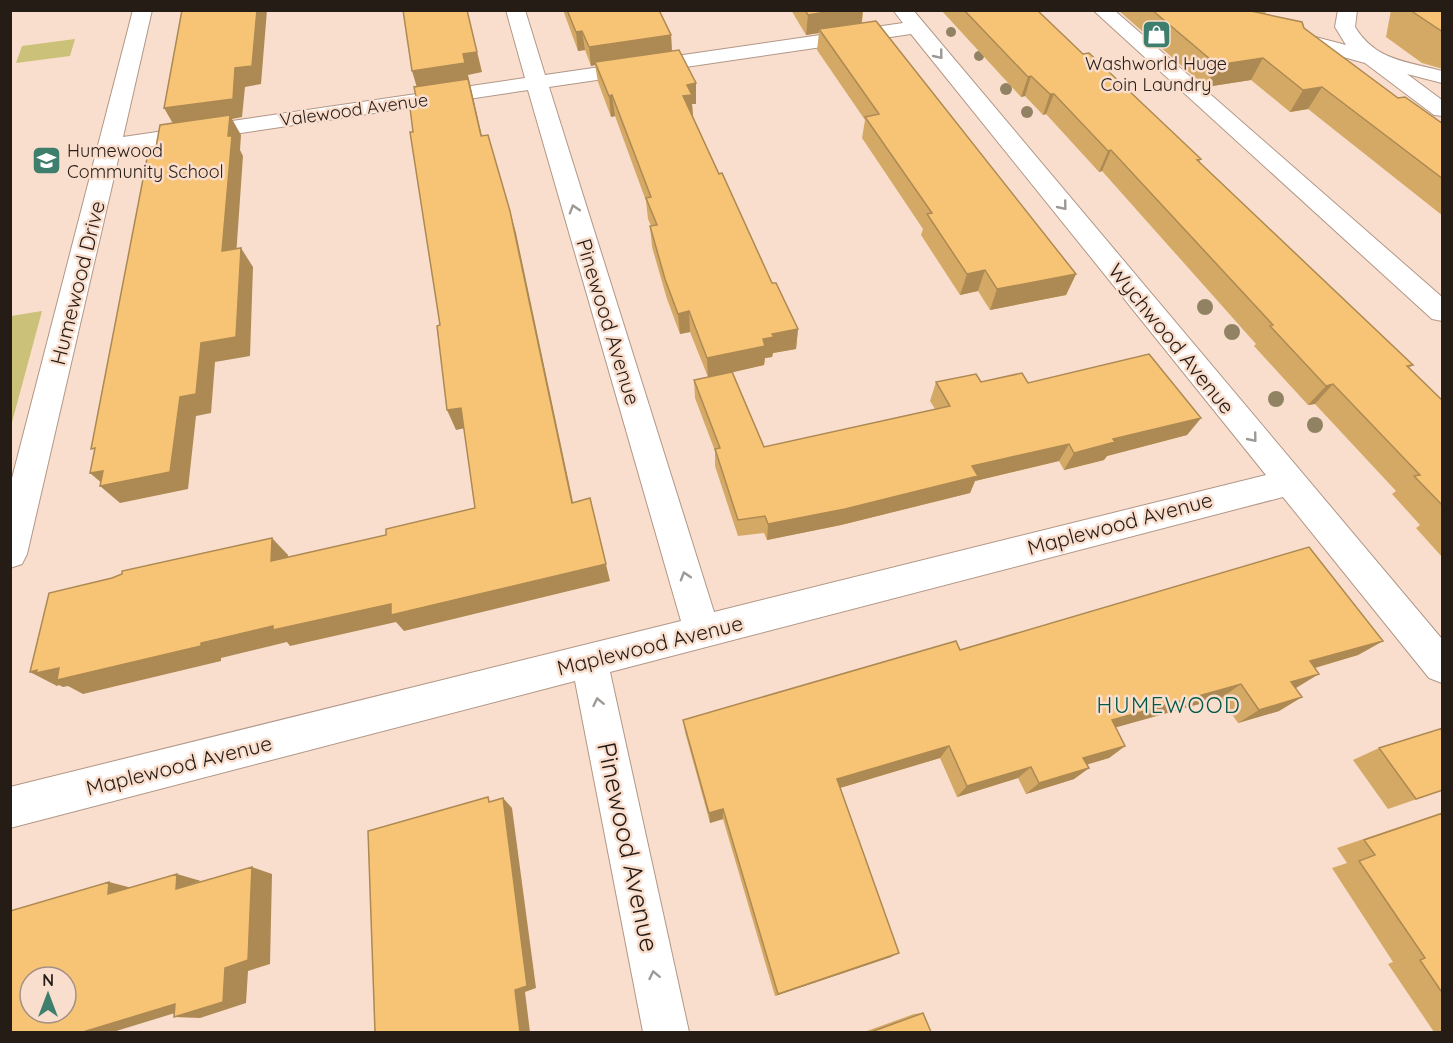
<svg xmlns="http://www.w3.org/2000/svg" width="1453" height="1043" font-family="Quicksand,sans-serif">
<rect width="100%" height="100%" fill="#fadecd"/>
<path fill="#cbc179" d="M 75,39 L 70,56 L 16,63 L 22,46 Z
M 42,311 L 11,426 L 11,316 Z"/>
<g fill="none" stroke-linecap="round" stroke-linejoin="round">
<defs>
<path id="minor" d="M 133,10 L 152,10 L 123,137 L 525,78 L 506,10 L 525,10 L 545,75 L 903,23 L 893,10 L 913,10 L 1442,639 L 1442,683 L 1429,678 L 1283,497 L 610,672 L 689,1032 L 643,1032 L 575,681 L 10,828 L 10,787 L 681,621 L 528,90 L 120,151 L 27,554 L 22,564 L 10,568 L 10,486 ZM 911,34 L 1266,475 L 714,612 L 549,87 Z
M 1093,10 L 1114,10 L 1442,297 L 1442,321 L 1432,319 Z
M 1338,10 L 1357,10 L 1355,27 C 1376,61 1406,61 1442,71 L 1442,83 L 1407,74 L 1442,100 L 1442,116 L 1434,115 L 1365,63 L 1278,39 L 1275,35 L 1278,31 L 1285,29 L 1346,45 L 1335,27 Z"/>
</defs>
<use href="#minor" stroke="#b19787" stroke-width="2"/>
<use href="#minor" fill="#fff" fill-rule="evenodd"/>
</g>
<g fill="#928264">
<circle cx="951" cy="32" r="5"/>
<circle cx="979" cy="56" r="5"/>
<circle cx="1006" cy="89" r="6"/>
<circle cx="1027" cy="112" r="6"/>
<circle cx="1205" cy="307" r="8"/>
<circle cx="1232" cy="332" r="8"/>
<circle cx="1276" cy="399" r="8"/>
<circle cx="1315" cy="425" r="8"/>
</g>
<path fill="#d4a965" d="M 563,10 L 642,10 L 671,35 L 672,51 L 696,83 L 696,104 L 692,104 L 693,116 L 719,174 L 772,283 L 798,329 L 796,349 L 773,353 L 772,357 L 765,358 L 764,365 L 733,372 L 764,447 L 935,409 L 930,401 L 936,382 L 1028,383 L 1201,418 L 1187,435 L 1107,456 L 1104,460 L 1064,470 L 1059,461 L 975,481 L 970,493 L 841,525 L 767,540 L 764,533 L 738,536 L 715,466 L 715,451 L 695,398 L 694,380 L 708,377 L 690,332 L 680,334 L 667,299 L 652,247 L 650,226 L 651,226 L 648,219 L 646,201 L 615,116 L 611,117 L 598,82 L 595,65 L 591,66 L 585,50 L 578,51 Z
M 791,10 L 863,10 L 862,23 L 1076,274 L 1066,295 L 990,310 L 978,291 L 960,295 L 921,235 L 923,229 L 862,138 L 865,120 L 817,50 L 819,33 L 806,35 Z
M 941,10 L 1037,10 L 1083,54 L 1201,159 L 1199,162 L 1413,365 L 1409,368 L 1443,401 L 1443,558 L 1416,528 L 1420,525 L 1392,494 L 1396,491 L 1315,404 L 1308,405 L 1254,346 L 1256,344 L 1102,171 L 1099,172 L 1046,114 L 1043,115 L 1025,96 L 1021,97 Z
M 1118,10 L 1267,10 L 1265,14 L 1304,28 L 1398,98 L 1443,124 L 1443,216 L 1308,109 L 1290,112 L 1251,80 L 1206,87 Z
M 1391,10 L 1443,10 L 1443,69 L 1422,63 L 1386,37 Z
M 1383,641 L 1358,655 L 1315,668 L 1295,688 L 1302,697 L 1279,711 L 1238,723 L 1221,698 L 1115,727 L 1125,746 L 1109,758 L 1086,764 L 1089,768 L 1074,779 L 1026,794 L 1018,778 L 957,797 L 940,758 L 840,788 L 891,957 L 775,996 L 723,819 L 710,823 L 685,732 L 683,720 L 960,650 Z
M 1379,748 L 1443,790 L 1388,809 L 1353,760 Z
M 1443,812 L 1443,1032 L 1434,1032 L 1388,964 L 1393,962 L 1332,868 L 1347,863 L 1337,848 Z
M 923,1013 L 931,1032 L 864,1032 L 914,1014 Z"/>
<path fill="#ad8953" d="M 257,10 L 267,10 L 261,84 L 245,87 L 242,117 L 232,119 L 241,135 L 240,150 L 243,156 L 235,271 L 222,251 L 228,136 L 175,127 L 164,108 L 235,68 Z
M 467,10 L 482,72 L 468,75 L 487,158 L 418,91 L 412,71 L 463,54 Z
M 837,10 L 863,10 L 861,27 L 819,29 L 819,33 L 806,35 L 808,15 Z
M 582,31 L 585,50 L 578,51 L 576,32 Z
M 671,35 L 672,54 L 595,62 L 595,65 L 591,66 L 589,47 Z
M 1263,58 L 1251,80 L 1206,87 L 1217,65 Z
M 1031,76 L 1025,96 L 1021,97 L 1028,77 Z
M 696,83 L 696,104 L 692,104 L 693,116 L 683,96 L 687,85 Z
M 1322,87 L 1308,109 L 1290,112 L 1303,90 Z
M 1050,94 L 1054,94 L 1046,114 L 1043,115 Z
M 612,95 L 615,116 L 611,117 L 609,96 Z
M 1111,150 L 1102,171 L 1099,172 L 1108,151 Z
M 510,211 L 516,233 L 577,521 L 572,503 Z
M 241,248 L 253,267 L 250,356 L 215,362 L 211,413 L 196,416 L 188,489 L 120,503 L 100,486 L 104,485 L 90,473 L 103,471 L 180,397 L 201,343 Z
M 985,270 L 978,291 L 960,295 L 967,274 Z
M 1076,274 L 1066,295 L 990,310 L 997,289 Z
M 689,311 L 690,332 L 680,334 L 678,314 Z
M 798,329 L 796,349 L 773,353 L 772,357 L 765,358 L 764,365 L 708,378 L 707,358 L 763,339 L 772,334 Z
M 1333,384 L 1315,404 L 1308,405 L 1326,386 Z
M 461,408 L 470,427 L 456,430 L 447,410 Z
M 1201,418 L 1187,435 L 1107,456 L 1104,460 L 1064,470 L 1074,453 L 1113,439 Z
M 1069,444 L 1059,461 L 975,481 L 970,493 L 841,525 L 767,540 L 768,524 L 972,466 Z
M 590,498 L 610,581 L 404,631 L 396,622 L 290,646 L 287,642 L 221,658 L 221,661 L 83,694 L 68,686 L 63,687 L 59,685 L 57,686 L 30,672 L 37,670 L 59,668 L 201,643 Z
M 272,538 L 288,555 L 287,578 L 271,561 Z
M 1383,641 L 1358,655 L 1287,676 L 1310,661 Z
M 1319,674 L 1296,688 L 1269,696 L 1291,682 Z
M 1241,684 L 1221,698 L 1096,733 L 1112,720 Z
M 1302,697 L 1279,711 L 1238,723 L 1259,710 Z
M 949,746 L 940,758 L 833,790 L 837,779 Z
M 1125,746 L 1109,758 L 1069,770 L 1083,758 Z
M 1031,767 L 1018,778 L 957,797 L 967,786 Z
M 1089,768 L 1074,779 L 1026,794 L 1039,783 Z
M 503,798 L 512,808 L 536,988 L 525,992 L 530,1032 L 520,1032 L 515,990 Z
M 723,809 L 723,819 L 710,823 L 709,813 Z
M 252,867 L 272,874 L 270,964 L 248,971 L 246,1003 L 200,1018 L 174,1017 L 225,968 Z
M 177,874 L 201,881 L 176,889 Z
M 109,882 L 136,889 L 108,894 Z
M 899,953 L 891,957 L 775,996 L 778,994 Z
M 175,1004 L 201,1005 L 113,1032 L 83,1032 Z"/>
<path fill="#f7c476" stroke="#ad8953" stroke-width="1.5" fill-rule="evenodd" d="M 182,10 L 257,10 L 252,66 L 235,68 L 233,99 L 164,108 Z
M 403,10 L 467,10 L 477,52 L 463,54 L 465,63 L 412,71 Z
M 567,10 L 659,10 L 671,35 L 589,47 L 582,31 L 576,32 Z
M 805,10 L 837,10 L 808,15 Z
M 964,10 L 1037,10 L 1083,54 L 1089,53 L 1201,159 L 1197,160 L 1413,365 L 1407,366 L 1443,401 L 1443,506 L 1414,476 L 1420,475 L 1333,384 L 1326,386 L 1270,326 L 1273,325 L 1111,150 L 1108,151 L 1054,94 L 1050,94 L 1031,76 L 1028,77 Z
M 1152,10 L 1246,10 L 1302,22 L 1304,28 L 1398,98 L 1405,97 L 1443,124 L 1443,179 L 1322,87 L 1303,90 L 1263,58 L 1217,65 Z
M 1410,10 L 1443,10 L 1443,32 Z
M 876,21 L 1076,274 L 997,289 L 985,270 L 967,274 L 927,214 L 932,213 L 865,117 L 879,114 L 819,29 Z
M 679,50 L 696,83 L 687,85 L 692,95 L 683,96 L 719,174 L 722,173 L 772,283 L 776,283 L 798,329 L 772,334 L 774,337 L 763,339 L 765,346 L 707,358 L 689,311 L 678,314 L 665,279 L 650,226 L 657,225 L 646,198 L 651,197 L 612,95 L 609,96 L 595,62 Z
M 468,79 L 481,136 L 488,135 L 510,211 L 572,503 L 590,498 L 606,564 L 391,615 L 391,604 L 273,630 L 273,626 L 201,643 L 201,646 L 57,680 L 59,668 L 36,673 L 37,670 L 30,672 L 49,593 L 112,578 L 122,574 L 122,571 L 272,538 L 271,561 L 386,535 L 386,529 L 475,508 L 461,408 L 447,410 L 437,326 L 440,325 L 410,132 L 413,132 L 410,108 L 418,107 L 414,87 Z
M 230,115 L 228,136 L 232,136 L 222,251 L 241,248 L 236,337 L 201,343 L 196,394 L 180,397 L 170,472 L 100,486 L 103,471 L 90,473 L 95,448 L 91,449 L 149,148 L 156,147 L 160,125 Z
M 1149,354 L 1201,418 L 1113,439 L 1115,442 L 1074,453 L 1069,444 L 972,466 L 978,476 L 845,509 L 768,524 L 765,516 L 738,520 L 715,449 L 720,448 L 694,380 L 732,372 L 764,447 L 950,406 L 936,382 L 976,374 L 981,382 L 1022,373 L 1028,383 Z
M 1309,547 L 1383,641 L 1310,661 L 1319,674 L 1291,682 L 1302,697 L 1259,710 L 1241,684 L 1112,720 L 1125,746 L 1083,758 L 1089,768 L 1039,783 L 1031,767 L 967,786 L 949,746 L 837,779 L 899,953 L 778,994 L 723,809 L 709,813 L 683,720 L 956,641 L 960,650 Z
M 1443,728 L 1443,790 L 1416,799 L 1379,748 Z
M 488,797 L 489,802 L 503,798 L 527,986 L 515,990 L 520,1032 L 375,1032 L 368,831 Z
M 1443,813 L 1443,994 L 1420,960 L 1425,958 L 1359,861 L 1375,855 L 1364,840 Z
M 252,867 L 248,960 L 225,968 L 223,1002 L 174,1017 L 175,1004 L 83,1032 L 10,1032 L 10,911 L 109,882 L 108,894 L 177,874 L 176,889 ZM 30,977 L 66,977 L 66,1013 L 30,1013 Z
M 923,1013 L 931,1032 L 871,1032 Z"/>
<defs><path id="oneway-chevron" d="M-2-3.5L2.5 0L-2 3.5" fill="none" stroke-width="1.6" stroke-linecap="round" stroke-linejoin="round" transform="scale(1.5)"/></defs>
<g stroke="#9d9996">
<use href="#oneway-chevron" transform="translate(939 55) rotate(51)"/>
<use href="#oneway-chevron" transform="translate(1063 206) rotate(51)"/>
<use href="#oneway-chevron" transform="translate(574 209) rotate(-107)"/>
<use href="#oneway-chevron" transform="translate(1253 438) rotate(51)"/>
<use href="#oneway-chevron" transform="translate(685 576) rotate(-107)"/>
<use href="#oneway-chevron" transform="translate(598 702) rotate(-102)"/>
<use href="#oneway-chevron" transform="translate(654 975) rotate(-102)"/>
</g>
<defs>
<symbol id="shop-square" viewBox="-11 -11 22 22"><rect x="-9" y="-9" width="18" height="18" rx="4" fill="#3e7e6c" stroke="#fadecd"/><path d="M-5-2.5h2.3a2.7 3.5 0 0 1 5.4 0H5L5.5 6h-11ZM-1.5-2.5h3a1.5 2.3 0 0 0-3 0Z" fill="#fff"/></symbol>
<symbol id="school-square" viewBox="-11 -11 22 22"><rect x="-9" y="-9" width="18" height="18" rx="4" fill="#3e7e6c" stroke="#fadecd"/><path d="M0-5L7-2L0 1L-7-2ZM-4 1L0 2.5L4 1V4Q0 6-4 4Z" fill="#fff"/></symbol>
</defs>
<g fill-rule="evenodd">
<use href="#shop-square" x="1140" y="18" width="33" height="33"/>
<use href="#school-square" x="30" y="144" width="33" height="33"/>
</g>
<g text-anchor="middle" stroke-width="5" stroke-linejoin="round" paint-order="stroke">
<g font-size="18" fill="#261c16" stroke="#fadecd">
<text x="1156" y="70">Washworld Huge<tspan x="1156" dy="21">Coin Laundry</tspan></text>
<text x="67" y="157" text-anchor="start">Humewood<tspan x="67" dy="21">Community School</tspan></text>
</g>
<g font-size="18" fill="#261c16" stroke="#fadecd">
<text transform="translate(354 110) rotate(-8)" y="6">Valewood Avenue</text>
</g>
<g font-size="21" fill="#261c16" stroke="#fadecd">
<text transform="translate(78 283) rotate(-76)" y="7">Humewood Drive</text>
<text transform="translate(608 322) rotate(73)" y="7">Pinewood Avenue</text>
<text transform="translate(1171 339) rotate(51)" y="7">Wychwood Avenue</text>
<text transform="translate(1120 524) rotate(-15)" y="7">Maplewood Avenue</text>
<text transform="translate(650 646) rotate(-14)" y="7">Maplewood Avenue</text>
<text transform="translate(179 766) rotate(-14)" y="7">Maplewood Avenue</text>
</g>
<g font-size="22" letter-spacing="1.5" fill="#015a48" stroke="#fadecd">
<text x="1169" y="713">HUMEWOOD</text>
</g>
<g font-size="26" fill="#261c16" stroke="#fadecd">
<text transform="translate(628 847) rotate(78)" y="9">Pinewood Avenue</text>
</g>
</g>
<rect width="1453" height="1043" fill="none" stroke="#261c16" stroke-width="24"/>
<g transform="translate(48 995)"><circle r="28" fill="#fadecd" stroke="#a59084" stroke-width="1.5"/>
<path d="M0-4.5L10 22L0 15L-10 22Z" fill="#3e7e6c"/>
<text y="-9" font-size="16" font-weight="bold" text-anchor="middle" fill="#261c16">N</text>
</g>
</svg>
